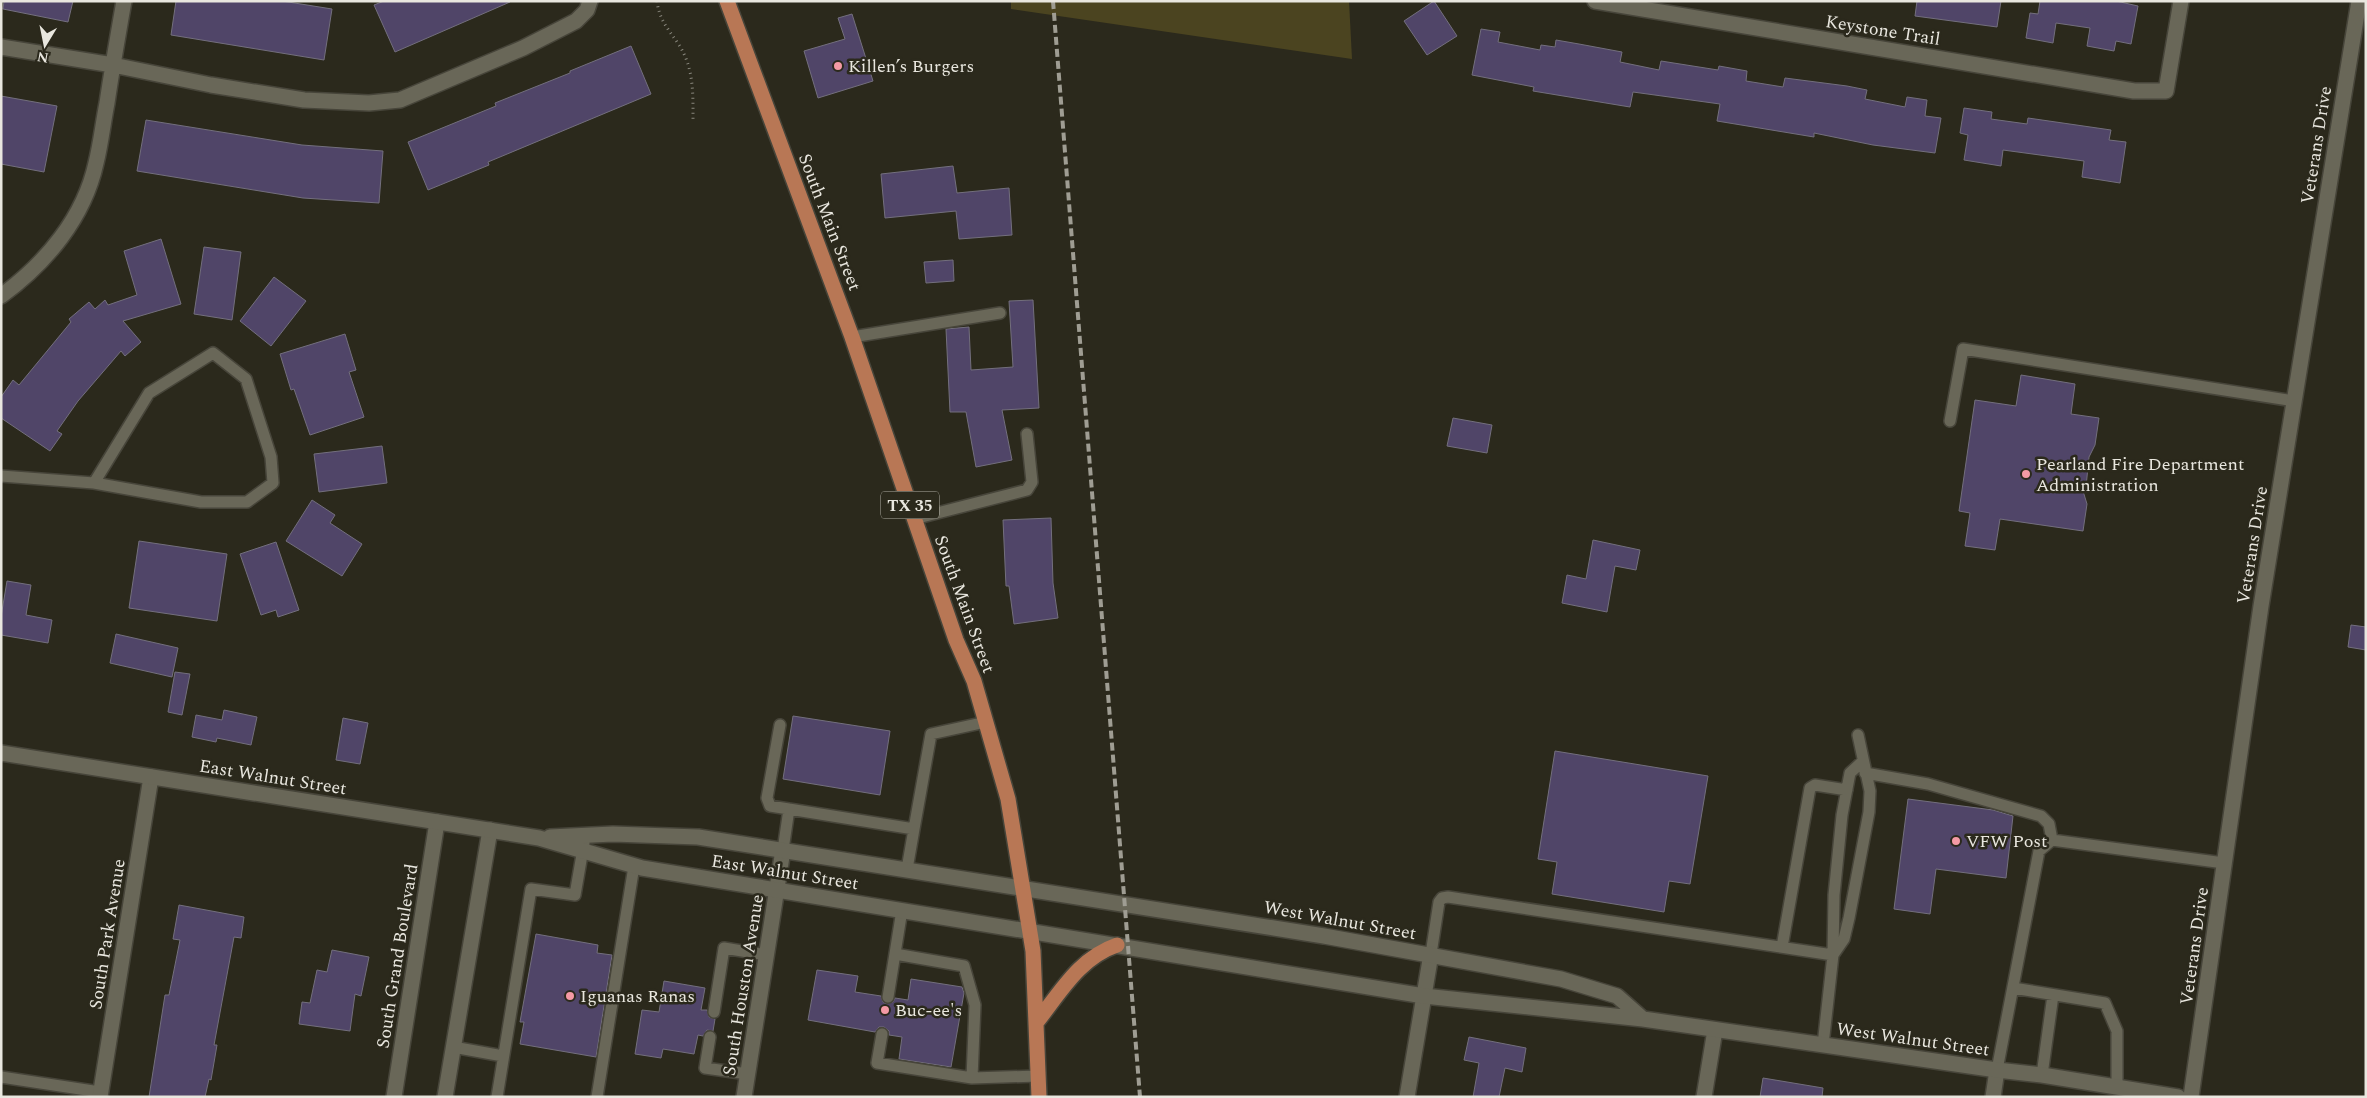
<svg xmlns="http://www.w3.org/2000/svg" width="2367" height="1098" font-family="Spectral,serif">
<rect width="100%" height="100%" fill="#2b291c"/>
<path fill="#4b4420" d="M 1011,1 L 1349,1 L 1352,59 L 1011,9 Z"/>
<path fill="#504568" stroke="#736f7d" d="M 4,1 L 73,1 L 68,22 L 3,9 Z
M 176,1 L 282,1 L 332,9 L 324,60 L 171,35 Z
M 384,1 L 510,1 L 510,2 L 395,52 L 374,5 Z
M 1434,1 L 1457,36 L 1427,55 L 1404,21 Z
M 1917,1 L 2001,1 L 1997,27 L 1915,16 Z
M 2040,1 L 2116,1 L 2138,6 L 2131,44 L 2116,41 L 2114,51 L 2087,46 L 2090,28 L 2056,23 L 2053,43 L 2026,38 L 2030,13 L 2038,14 Z
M 852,14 L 873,81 L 818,98 L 804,51 L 845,39 L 838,18 Z
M 1481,29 L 1500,32 L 1498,42 L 1540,50 L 1541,45 L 1555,47 L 1556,40 L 1579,44 L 1622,52 L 1620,62 L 1659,70 L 1661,61 L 1718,70 L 1719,66 L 1747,71 L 1746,81 L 1783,87 L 1785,78 L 1847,86 L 1867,90 L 1865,99 L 1905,107 L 1907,97 L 1927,100 L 1925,116 L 1941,118 L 1935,153 L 1873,145 L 1814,133 L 1814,137 L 1717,121 L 1720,104 L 1633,92 L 1630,107 L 1533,91 L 1534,87 L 1472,75 Z
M 631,46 L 651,94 L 488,162 L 489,165 L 428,190 L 408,142 L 496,106 L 495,103 L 570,73 L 570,71 Z
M 1,96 L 57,106 L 44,172 L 1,164 Z
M 1964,108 L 1992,112 L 1991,119 L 2027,124 L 2028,118 L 2111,130 L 2109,140 L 2126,142 L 2120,183 L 2082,177 L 2084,161 L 2003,150 L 2001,166 L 1964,160 L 1968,135 L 1960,133 Z
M 146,120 L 302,145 L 383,151 L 379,203 L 303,198 L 137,171 Z
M 953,166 L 957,193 L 1009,188 L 1012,235 L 959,239 L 956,211 L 885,218 L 881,174 Z
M 161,239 L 181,304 L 123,321 L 141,342 L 125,356 L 121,351 L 78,401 L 57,431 L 62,434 L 50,451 L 1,418 L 1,397 L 13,380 L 19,385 L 71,322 L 69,319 L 89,302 L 95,309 L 105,300 L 108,305 L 137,295 L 124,251 Z
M 204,247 L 241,252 L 232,320 L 194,314 Z
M 953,260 L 954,281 L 926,283 L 924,262 Z
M 274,277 L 306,301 L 271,346 L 240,321 Z
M 1033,300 L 1039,408 L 1002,410 L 1012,460 L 976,467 L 966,412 L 950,412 L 946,329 L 969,327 L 971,370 L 1013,367 L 1009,301 Z
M 345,334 L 356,370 L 349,372 L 364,417 L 310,435 L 294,389 L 291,390 L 280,354 Z
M 2021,375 L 2075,384 L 2071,414 L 2099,418 L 2095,445 L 2089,457 L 2086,487 L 2083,491 L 2087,504 L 2083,531 L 2000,519 L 1995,550 L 1965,546 L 1970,513 L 1959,511 L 1975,400 L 2016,406 Z
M 1453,418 L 1492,425 L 1487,453 L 1447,446 Z
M 382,446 L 387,483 L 319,492 L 314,454 Z
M 312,500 L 335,515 L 330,523 L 362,544 L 342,576 L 286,541 Z
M 1051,518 L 1053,583 L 1058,618 L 1014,624 L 1009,586 L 1006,586 L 1003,520 Z
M 1593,540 L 1640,550 L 1636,570 L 1615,566 L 1607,612 L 1562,603 L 1567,575 L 1586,579 Z
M 139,541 L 227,554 L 217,621 L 129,608 Z
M 276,542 L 299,610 L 278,617 L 276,610 L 261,615 L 240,554 Z
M 7,581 L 31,585 L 26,615 L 52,620 L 48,643 L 1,635 L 1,617 Z
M 2351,625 L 2366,627 L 2366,650 L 2348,647 Z
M 116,634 L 178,648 L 172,677 L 110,663 Z
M 175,672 L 190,674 L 182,715 L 168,712 Z
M 224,710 L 257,717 L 251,745 L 217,738 L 216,742 L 192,737 L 196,715 L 222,720 Z
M 793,716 L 890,731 L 880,795 L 783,779 Z
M 343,718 L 368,723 L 360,764 L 336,760 Z
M 1555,751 L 1708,776 L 1690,884 L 1669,881 L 1664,912 L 1552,894 L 1557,862 L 1538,859 Z
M 1908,799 L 1993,810 L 2013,816 L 2006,878 L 1936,869 L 1930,914 L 1894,909 Z
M 179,905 L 244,917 L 241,938 L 234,937 L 214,1045 L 217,1045 L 211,1080 L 209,1079 L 205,1097 L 149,1097 L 165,995 L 169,995 L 180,940 L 173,939 Z
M 536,934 L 598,945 L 597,953 L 612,955 L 596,1057 L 520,1044 L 524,1022 L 520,1022 Z
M 332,950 L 369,957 L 361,996 L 355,994 L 350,1031 L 299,1024 L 302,1002 L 310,1003 L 317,970 L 327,972 Z
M 817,970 L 858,976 L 855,992 L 881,996 L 883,1002 L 887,1004 L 893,1002 L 895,998 L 908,1000 L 911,979 L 962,987 L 964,993 L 951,1067 L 899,1059 L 902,1037 L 889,1035 L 889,1031 L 884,1027 L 879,1027 L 875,1032 L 808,1020 Z
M 664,981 L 705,988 L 701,1010 L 707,1010 L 709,1017 L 715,1019 L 713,1031 L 707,1030 L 703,1036 L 698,1035 L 694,1054 L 663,1049 L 661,1058 L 635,1054 L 642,1010 L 659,1012 Z
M 1469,1037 L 1526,1048 L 1522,1072 L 1505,1068 L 1499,1097 L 1473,1097 L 1479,1063 L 1464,1060 Z
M 1763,1078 L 1823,1088 L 1822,1097 L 1760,1097 Z"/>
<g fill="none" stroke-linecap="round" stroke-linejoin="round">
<defs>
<path id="service" d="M 852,337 L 1000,313
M 1950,421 L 1963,349 L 2294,401
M 1,476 L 94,483 L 201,502 L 247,502 L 273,483 L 271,457 L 246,379 L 213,353 L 149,393 L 94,483
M 914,519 L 1027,490 L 1032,482 L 1027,434
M 780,725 L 767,798 L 770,806 L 914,829 L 931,734 L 986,722
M 1865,773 L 1928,784 L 2041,816 L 2049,824 L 2052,840
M 783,850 L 789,809
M 907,869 L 914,829
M 1782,947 L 1810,788 L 1815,785 L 1847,790
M 895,954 L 964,966 L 975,1005 L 972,1078
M 1431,954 L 1439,902 L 1442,898 L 1448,897 L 1833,955 L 1834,895 L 1842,815 L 1850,773 L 1863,761
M 2013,988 L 2105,1003 L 2117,1031 L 2117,1088
M 888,997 L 902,910
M 714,1012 L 724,948 L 766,955
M 882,1034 L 877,1063 L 972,1078 L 1038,1076
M 710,1037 L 705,1068 L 748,1074
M 1823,1045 L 1833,955 L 1844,939 L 1849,918 L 1869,812 L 1870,791 L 1858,735
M 453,1047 L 503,1056
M 1997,1070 L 2039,851 L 2052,840 L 2224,863
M 2042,1075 L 2053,995
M 1,1077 L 100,1092
M 497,1097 L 531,889 L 575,895 L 584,843
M 597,1097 L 634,866"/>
<path id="minor" d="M 1595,1 L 2134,91 L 2166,91 L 2181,1
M 1,47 L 113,65 L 211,85 L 304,100 L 369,103 L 400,100 L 523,48 L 576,21 L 587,10 L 590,1
M 1,296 C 46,263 84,218 96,163 C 101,143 103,123 107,103 C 112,69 118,35 124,1
M 100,1097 L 151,777
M 394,1097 L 437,822
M 445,1097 L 490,830
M 744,1097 L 783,850
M 1407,1097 L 1431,954
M 1704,1097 L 1715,1030
M 1993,1097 L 1997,1070"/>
<path id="tertiary" d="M 1,753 L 539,838 L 642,868 L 1424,996 L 1643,1019 L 1997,1070 L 2042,1075 L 2178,1097
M 550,837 L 613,834 L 698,837 L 1324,936 L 1561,979 L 1617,996 L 1643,1019
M 2191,1097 L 2261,606 L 2359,1"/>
<path id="primary" d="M 727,1 L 852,337 L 956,640 L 974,681 L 1008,799 L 1033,951 L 1039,1097
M 1036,1023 C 1060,993 1079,958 1117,945"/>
</defs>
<use href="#service" stroke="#47453a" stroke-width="14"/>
<use href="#minor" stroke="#47453a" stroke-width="18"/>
<use href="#tertiary" stroke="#47453a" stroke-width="18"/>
<use href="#primary" stroke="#47453a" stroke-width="18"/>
<path stroke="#8a887e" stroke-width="3" stroke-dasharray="1 4" stroke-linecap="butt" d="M 657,1 C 659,20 669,30 679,45 C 694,68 693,94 693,120"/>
<use href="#service" stroke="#696758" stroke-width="11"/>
<use href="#minor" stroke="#696758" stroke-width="15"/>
<use href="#tertiary" stroke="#696758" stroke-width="15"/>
<use href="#primary" stroke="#b87755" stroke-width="15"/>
<path stroke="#9f9d93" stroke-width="4" stroke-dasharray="8 4" stroke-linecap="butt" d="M 1053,1 L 1140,1097"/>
</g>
<g fill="#f49aa5" stroke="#2b291c" stroke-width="2">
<circle cx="838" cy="66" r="5"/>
<circle cx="2026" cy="474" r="5"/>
<circle cx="1956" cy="841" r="5"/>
<circle cx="570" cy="996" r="5"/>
<circle cx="885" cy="1010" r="5"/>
</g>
<g text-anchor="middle" stroke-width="5" stroke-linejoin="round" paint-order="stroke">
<rect fill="#2b291c" stroke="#b0aea4" stroke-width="1" x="881" y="491.5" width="58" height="27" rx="4"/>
<g font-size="16" font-weight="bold" fill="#e9e7df">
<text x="910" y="511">TX 35</text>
</g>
<g font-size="18" fill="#e9e7df" stroke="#2b291c">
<text transform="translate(1883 30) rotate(9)" y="6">Keystone Trail</text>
<text transform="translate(2316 145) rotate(-81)" y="6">Veterans Drive</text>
<text transform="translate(830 222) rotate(69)" y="6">South Main Street</text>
<text transform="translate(2252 545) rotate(-81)" y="6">Veterans Drive</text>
<text transform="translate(965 604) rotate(70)" y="6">South Main Street</text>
<text transform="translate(273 777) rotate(9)" y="6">East Walnut Street</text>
<text transform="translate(785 872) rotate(9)" y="6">East Walnut Street</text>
<text transform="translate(1340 920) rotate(10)" y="6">West Walnut Street</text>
<text transform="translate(107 934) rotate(-81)" y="6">South Park Avenue</text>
<text transform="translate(2194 946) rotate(-82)" y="6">Veterans Drive</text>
<text transform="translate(397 956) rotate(-81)" y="6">South Grand Boulevard</text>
<text transform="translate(743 985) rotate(-81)" y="6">South Houston Avenue</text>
<text transform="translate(1913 1039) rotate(8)" y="6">West Walnut Street</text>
</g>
<g font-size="18" fill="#e9e7df" stroke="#2b291c" text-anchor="start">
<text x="848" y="72">Killen’s Burgers</text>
<text x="2036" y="470">Pearland Fire Department<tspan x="2036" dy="21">Administration</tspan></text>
<text x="1966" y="847">VFW Post</text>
<text x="580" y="1002">Iguanas Ranas</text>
<text x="895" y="1016">Buc-ee's</text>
</g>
</g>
<rect width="2367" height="1098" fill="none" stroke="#e9e7df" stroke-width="5"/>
<g transform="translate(45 45) rotate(190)" stroke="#2b291c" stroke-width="4" paint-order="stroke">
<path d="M0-4L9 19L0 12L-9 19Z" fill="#e9e7df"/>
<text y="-8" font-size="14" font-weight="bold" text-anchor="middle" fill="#e9e7df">N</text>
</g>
</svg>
